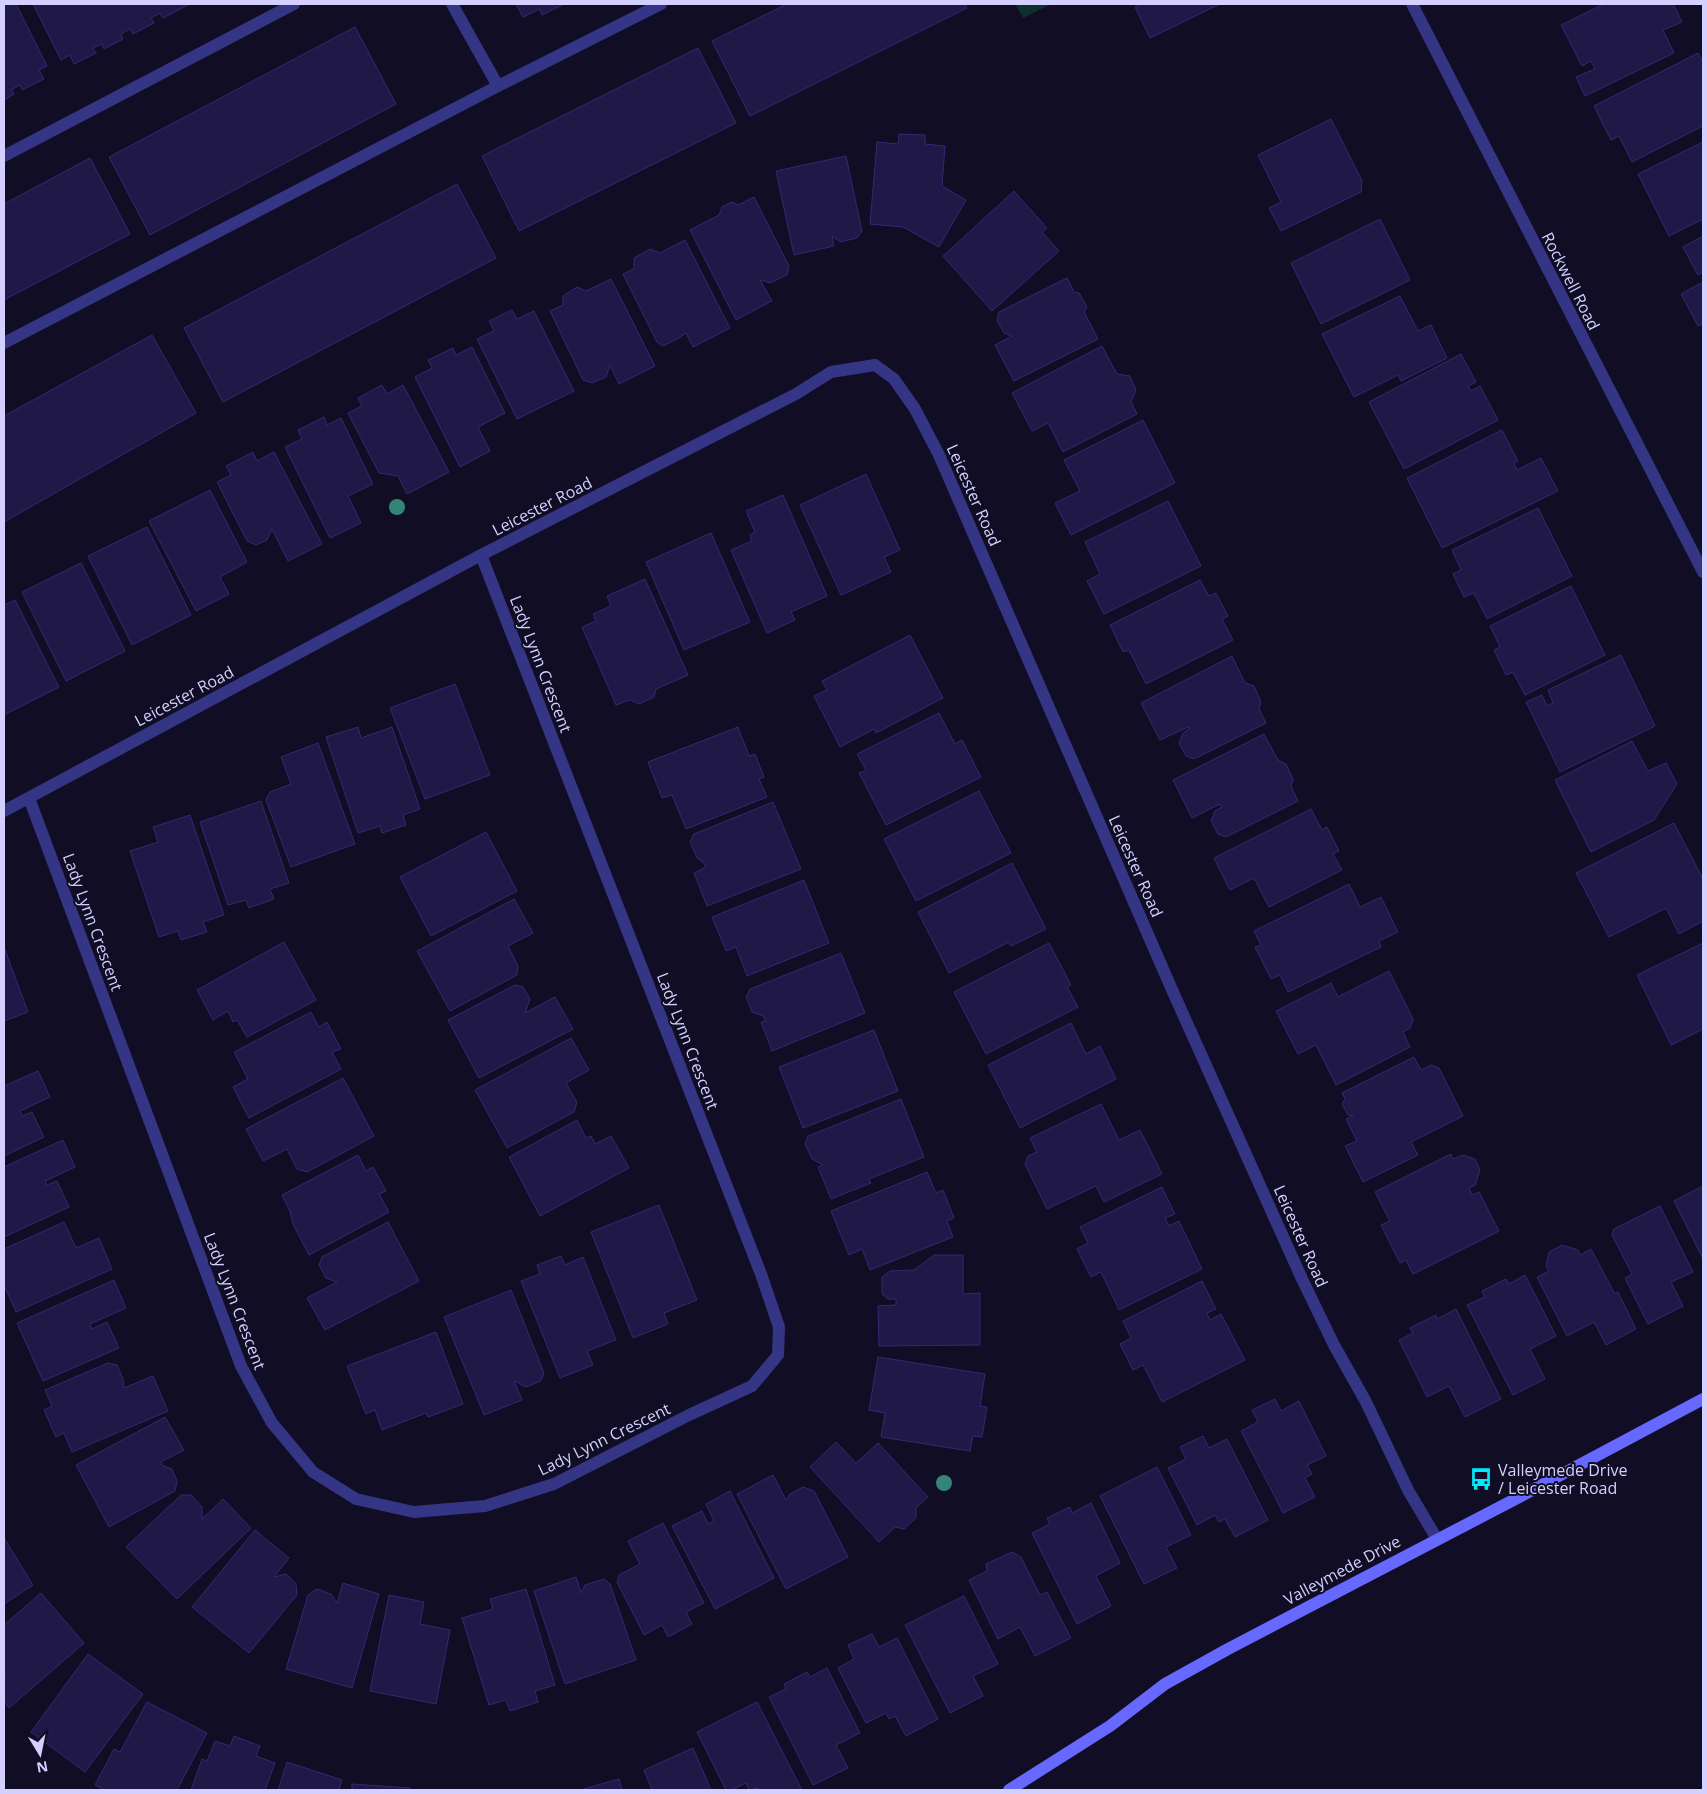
<svg xmlns="http://www.w3.org/2000/svg" width="1707" height="1794" font-family="'Open Sans',sans-serif">
<rect width="100%" height="100%" fill="#100d24"/>
<path fill="#0f2e2c" d="M 1015,4 L 1051,4 L 1023,18 Z"/>
<path fill="#201846" stroke="#352873" d="M 4,4 L 16,4 L 47,66 L 39,70 L 44,79 L 22,90 L 20,85 L 11,90 L 14,94 L 4,100 Z
M 33,4 L 190,4 L 163,18 L 160,13 L 151,18 L 154,23 L 133,34 L 130,29 L 121,34 L 123,39 L 104,49 L 102,44 L 93,48 L 96,53 L 74,64 L 70,55 L 61,60 Z
M 516,4 L 564,4 L 542,15 L 540,9 L 523,17 Z
M 787,4 L 964,4 L 967,8 L 750,116 L 712,41 Z
M 1141,4 L 1220,4 L 1150,38 L 1135,7 Z
M 1604,4 L 1673,4 L 1682,22 L 1663,30 L 1674,53 L 1585,96 L 1576,77 L 1595,69 L 1591,61 L 1582,66 L 1561,25 Z
M 355,27 L 396,104 L 150,235 L 109,157 Z
M 698,48 L 736,123 L 519,231 L 482,156 Z
M 1698,53 L 1703,62 L 1703,126 L 1632,162 L 1619,136 L 1611,140 L 1594,106 Z
M 1331,119 L 1362,181 L 1361,192 L 1281,231 L 1269,208 L 1281,202 L 1258,155 Z
M 899,134 L 925,135 L 925,144 L 945,146 L 942,186 L 966,200 L 939,247 L 903,227 L 870,224 L 877,142 L 898,144 Z
M 1703,142 L 1703,219 L 1669,236 L 1638,174 Z
M 846,156 L 862,231 L 857,238 L 840,242 L 832,236 L 834,246 L 794,255 L 776,171 Z
M 90,158 L 130,234 L 4,300 L 4,204 Z
M 457,184 L 496,258 L 223,402 L 184,328 Z
M 1014,191 L 1047,228 L 1042,232 L 1059,251 L 992,311 L 943,256 Z
M 754,197 L 789,266 L 787,275 L 770,283 L 760,280 L 772,301 L 736,320 L 690,230 L 719,215 L 722,207 L 732,202 L 738,205 Z
M 1380,219 L 1410,280 L 1321,324 L 1291,263 Z
M 1703,236 L 1703,272 L 1698,275 L 1683,247 Z
M 685,240 L 730,328 L 693,347 L 686,333 L 679,338 L 663,346 L 657,342 L 623,274 L 634,269 L 634,258 L 650,249 L 660,253 Z
M 1067,278 L 1074,292 L 1079,293 L 1087,307 L 1084,312 L 1098,339 L 1014,381 L 995,345 L 1012,336 L 1004,333 L 997,321 L 999,312 Z
M 611,279 L 655,366 L 619,384 L 610,365 L 606,377 L 592,383 L 583,380 L 550,311 L 563,305 L 563,296 L 577,287 L 586,291 Z
M 1703,282 L 1703,323 L 1698,326 L 1681,294 Z
M 1400,296 L 1418,331 L 1431,325 L 1447,358 L 1401,381 L 1398,375 L 1354,397 L 1322,334 Z
M 512,310 L 517,319 L 534,311 L 574,391 L 517,419 L 477,339 L 494,331 L 489,321 Z
M 152,335 L 196,413 L 4,522 L 4,416 Z
M 1102,346 L 1117,374 L 1130,376 L 1136,390 L 1131,402 L 1137,414 L 1063,452 L 1048,423 L 1032,431 L 1012,393 Z
M 472,347 L 505,413 L 478,427 L 490,451 L 460,467 L 415,377 L 432,368 L 428,360 L 453,348 L 456,355 Z
M 1461,354 L 1476,382 L 1468,386 L 1471,391 L 1480,386 L 1498,420 L 1404,469 L 1369,402 Z
M 382,385 L 387,394 L 403,385 L 449,472 L 407,494 L 398,476 L 379,473 L 348,413 L 362,406 L 358,398 Z
M 324,417 L 327,425 L 341,418 L 373,484 L 348,496 L 361,523 L 330,538 L 285,447 L 302,439 L 298,430 Z
M 1143,420 L 1175,483 L 1071,535 L 1055,503 L 1080,491 L 1064,460 Z
M 1502,430 L 1518,461 L 1514,463 L 1517,470 L 1541,458 L 1558,491 L 1442,548 L 1407,478 Z
M 253,452 L 257,461 L 274,452 L 322,544 L 288,561 L 272,529 L 267,540 L 256,545 L 247,541 L 217,482 L 231,475 L 226,466 Z
M 866,474 L 900,550 L 884,557 L 891,572 L 841,595 L 800,505 Z
M 210,490 L 247,562 L 220,577 L 229,594 L 196,611 L 149,521 Z
M 783,495 L 827,596 L 791,612 L 795,620 L 767,633 L 731,550 L 752,541 L 750,535 L 755,532 L 746,511 Z
M 1168,501 L 1201,566 L 1104,614 L 1087,581 L 1100,574 L 1085,542 Z
M 1538,508 L 1572,576 L 1487,619 L 1474,593 L 1464,597 L 1453,574 L 1461,570 L 1452,550 Z
M 147,527 L 191,615 L 132,645 L 88,556 Z
M 711,533 L 750,622 L 684,650 L 646,562 Z
M 81,563 L 125,651 L 66,681 L 22,592 Z
M 645,579 L 688,675 L 656,689 L 654,697 L 639,704 L 630,700 L 616,705 L 582,627 L 596,621 L 593,614 L 611,606 L 607,596 Z
M 1200,580 L 1209,596 L 1216,593 L 1228,616 L 1222,619 L 1233,640 L 1146,684 L 1129,650 L 1123,652 L 1110,625 Z
M 1571,586 L 1605,655 L 1525,695 L 1513,672 L 1506,675 L 1494,650 L 1500,647 L 1490,626 Z
M 15,600 L 59,687 L 4,715 L 4,605 Z
M 910,635 L 943,698 L 876,733 L 874,729 L 840,747 L 814,696 L 827,690 L 822,681 Z
M 1621,655 L 1655,726 L 1560,772 L 1526,702 L 1542,695 L 1547,706 L 1553,703 L 1548,690 Z
M 1232,656 L 1245,683 L 1254,686 L 1261,702 L 1259,709 L 1266,723 L 1194,759 L 1186,756 L 1179,743 L 1183,733 L 1189,729 L 1188,727 L 1160,740 L 1141,703 Z
M 455,684 L 490,775 L 425,799 L 390,708 Z
M 939,713 L 955,744 L 962,740 L 981,777 L 886,825 L 859,773 L 866,770 L 857,754 Z
M 358,727 L 361,738 L 392,727 L 420,809 L 403,815 L 406,825 L 382,833 L 380,826 L 358,833 L 326,737 Z
M 738,727 L 749,756 L 755,754 L 764,777 L 759,779 L 767,797 L 686,829 L 672,795 L 662,798 L 648,762 Z
M 1264,734 L 1278,760 L 1286,764 L 1293,779 L 1291,786 L 1298,801 L 1226,837 L 1218,834 L 1211,821 L 1215,811 L 1222,807 L 1220,804 L 1192,818 L 1173,780 Z
M 1632,741 L 1648,771 L 1666,763 L 1677,784 L 1654,820 L 1591,852 L 1555,780 Z
M 318,743 L 355,844 L 291,867 L 266,800 L 270,792 L 291,784 L 281,757 Z
M 979,791 L 1011,853 L 916,901 L 884,839 Z
M 261,801 L 289,883 L 270,889 L 274,899 L 249,908 L 246,900 L 228,905 L 200,822 Z
M 773,802 L 801,869 L 707,906 L 694,873 L 706,867 L 704,863 L 697,858 L 690,842 L 694,834 Z
M 1311,809 L 1322,830 L 1327,827 L 1339,851 L 1333,854 L 1342,870 L 1269,907 L 1254,878 L 1230,890 L 1214,858 Z
M 190,815 L 224,915 L 203,922 L 207,932 L 181,940 L 178,931 L 159,937 L 130,851 L 158,842 L 153,827 Z
M 1674,823 L 1703,879 L 1703,921 L 1679,934 L 1666,908 L 1609,937 L 1576,873 Z
M 486,832 L 517,891 L 431,936 L 400,877 Z
M 1012,863 L 1046,929 L 1011,946 L 1009,942 L 949,973 L 918,912 Z
M 804,880 L 829,943 L 747,976 L 736,947 L 726,951 L 712,917 Z
M 1349,884 L 1360,907 L 1381,897 L 1398,932 L 1379,941 L 1381,947 L 1288,992 L 1280,975 L 1271,979 L 1255,947 L 1261,945 L 1254,931 Z
M 514,899 L 533,933 L 508,946 L 518,966 L 517,975 L 450,1011 L 417,951 Z
M 284,942 L 316,1000 L 247,1037 L 237,1020 L 233,1022 L 228,1011 L 213,1020 L 197,990 Z
M 1049,943 L 1071,985 L 1067,987 L 1078,1007 L 986,1054 L 954,992 Z
M 1703,943 L 1703,1029 L 1671,1045 L 1637,975 Z
M 4,947 L 28,1012 L 4,1021 Z
M 841,953 L 865,1013 L 772,1051 L 761,1022 L 766,1021 L 763,1016 L 752,1012 L 746,997 L 750,989 Z
M 1389,971 L 1413,1019 L 1410,1028 L 1403,1032 L 1410,1047 L 1336,1085 L 1316,1045 L 1298,1054 L 1276,1011 L 1331,983 L 1338,997 Z
M 515,985 L 523,987 L 530,999 L 525,1013 L 555,997 L 573,1029 L 479,1078 L 448,1020 Z
M 311,1012 L 319,1027 L 327,1022 L 341,1049 L 332,1052 L 341,1069 L 249,1118 L 233,1087 L 248,1079 L 234,1052 Z
M 1071,1023 L 1086,1054 L 1100,1046 L 1116,1079 L 1020,1128 L 988,1065 Z
M 874,1030 L 898,1091 L 803,1128 L 779,1067 Z
M 571,1038 L 589,1070 L 566,1083 L 577,1102 L 574,1112 L 507,1148 L 475,1090 Z
M 1414,1057 L 1421,1070 L 1431,1065 L 1439,1068 L 1463,1116 L 1411,1142 L 1418,1155 L 1363,1182 L 1345,1146 L 1357,1141 L 1346,1119 L 1353,1116 L 1348,1115 L 1342,1104 L 1345,1099 L 1342,1093 Z
M 38,1071 L 50,1097 L 20,1111 L 22,1116 L 32,1112 L 44,1137 L 4,1156 L 4,1086 Z
M 343,1078 L 374,1136 L 307,1172 L 297,1169 L 287,1149 L 263,1161 L 246,1129 Z
M 901,1099 L 924,1157 L 869,1179 L 871,1183 L 831,1199 L 818,1167 L 823,1165 L 812,1159 L 805,1144 L 808,1136 Z
M 1101,1104 L 1119,1140 L 1140,1130 L 1162,1174 L 1104,1202 L 1096,1186 L 1047,1209 L 1025,1164 L 1028,1156 L 1037,1152 L 1030,1138 Z
M 577,1120 L 586,1138 L 591,1136 L 595,1144 L 611,1136 L 629,1168 L 540,1216 L 509,1157 Z
M 63,1140 L 75,1167 L 45,1181 L 47,1185 L 57,1181 L 69,1207 L 4,1237 L 4,1167 Z
M 1451,1154 L 1453,1159 L 1463,1155 L 1475,1159 L 1480,1170 L 1475,1185 L 1469,1188 L 1472,1195 L 1479,1192 L 1499,1231 L 1413,1274 L 1406,1260 L 1400,1263 L 1381,1225 L 1390,1221 L 1375,1192 Z
M 358,1155 L 366,1171 L 373,1167 L 386,1191 L 379,1194 L 389,1212 L 309,1255 L 293,1224 L 290,1211 L 282,1195 Z
M 927,1172 L 936,1193 L 943,1190 L 954,1218 L 947,1221 L 953,1237 L 870,1270 L 862,1249 L 849,1255 L 831,1211 Z
M 1703,1186 L 1703,1259 L 1674,1201 Z
M 1162,1187 L 1175,1214 L 1165,1218 L 1169,1226 L 1179,1221 L 1202,1269 L 1119,1310 L 1101,1272 L 1091,1277 L 1077,1249 L 1088,1243 L 1080,1227 Z
M 659,1205 L 697,1300 L 664,1313 L 668,1324 L 633,1338 L 591,1232 Z
M 1660,1206 L 1693,1272 L 1671,1282 L 1683,1306 L 1648,1324 L 1625,1278 L 1632,1274 L 1612,1235 L 1614,1229 Z
M 64,1222 L 76,1248 L 99,1238 L 112,1269 L 16,1312 L 4,1285 L 4,1249 Z
M 388,1222 L 419,1281 L 325,1330 L 307,1298 L 337,1282 L 326,1278 L 319,1265 L 322,1257 Z
M 1562,1245 L 1578,1250 L 1580,1255 L 1591,1249 L 1615,1294 L 1618,1292 L 1636,1329 L 1606,1345 L 1594,1322 L 1567,1336 L 1537,1277 L 1549,1271 L 1546,1266 L 1549,1252 Z
M 934,1255 L 963,1255 L 963,1294 L 980,1293 L 980,1345 L 879,1346 L 878,1306 L 896,1305 L 896,1299 L 888,1299 L 882,1294 L 882,1277 L 890,1271 L 914,1270 Z
M 561,1256 L 565,1265 L 583,1257 L 616,1340 L 587,1351 L 593,1365 L 560,1378 L 521,1281 L 540,1274 L 537,1265 Z
M 1525,1275 L 1556,1336 L 1530,1349 L 1545,1379 L 1513,1395 L 1467,1305 L 1485,1297 L 1482,1291 L 1506,1279 L 1509,1284 Z
M 114,1280 L 126,1308 L 90,1324 L 92,1329 L 107,1322 L 119,1348 L 43,1381 L 17,1323 Z
M 1202,1281 L 1216,1309 L 1207,1313 L 1210,1320 L 1221,1314 L 1245,1360 L 1162,1402 L 1143,1365 L 1133,1370 L 1120,1344 L 1131,1338 L 1123,1321 Z
M 511,1290 L 544,1373 L 541,1381 L 526,1387 L 514,1381 L 522,1400 L 484,1415 L 444,1317 Z
M 1456,1309 L 1501,1399 L 1465,1417 L 1449,1386 L 1427,1397 L 1399,1340 L 1413,1333 L 1410,1328 L 1436,1315 L 1437,1319 Z
M 436,1332 L 463,1404 L 428,1417 L 426,1413 L 382,1430 L 375,1410 L 366,1414 L 347,1366 Z
M 878,1357 L 985,1374 L 980,1406 L 987,1407 L 982,1437 L 973,1436 L 970,1451 L 881,1437 L 885,1413 L 869,1410 Z
M 108,1363 L 117,1365 L 123,1379 L 124,1388 L 153,1376 L 168,1411 L 72,1452 L 64,1433 L 56,1437 L 44,1410 L 52,1406 L 45,1390 Z
M 1275,1399 L 1281,1411 L 1299,1401 L 1326,1456 L 1307,1465 L 1312,1474 L 1305,1478 L 1315,1497 L 1283,1513 L 1241,1431 L 1258,1422 L 1252,1410 Z
M 165,1417 L 184,1450 L 161,1462 L 163,1466 L 172,1469 L 177,1481 L 175,1491 L 109,1527 L 76,1465 Z
M 1203,1436 L 1209,1448 L 1227,1439 L 1268,1520 L 1235,1537 L 1225,1519 L 1219,1522 L 1215,1515 L 1197,1525 L 1168,1468 L 1186,1459 L 1180,1447 Z
M 836,1442 L 856,1463 L 878,1443 L 928,1497 L 916,1508 L 916,1518 L 904,1529 L 895,1527 L 879,1542 L 810,1467 Z
M 1157,1467 L 1191,1535 L 1166,1547 L 1177,1568 L 1144,1584 L 1100,1496 Z
M 773,1475 L 786,1500 L 790,1494 L 803,1487 L 814,1491 L 848,1557 L 786,1589 L 737,1494 Z
M 730,1491 L 774,1578 L 715,1609 L 672,1526 L 702,1511 L 708,1524 L 714,1521 L 706,1504 Z
M 181,1495 L 191,1495 L 202,1507 L 202,1519 L 223,1499 L 251,1528 L 177,1599 L 126,1547 Z
M 1091,1503 L 1120,1563 L 1096,1576 L 1111,1606 L 1077,1624 L 1032,1533 L 1050,1524 L 1047,1518 L 1070,1507 L 1072,1513 Z
M 663,1523 L 704,1603 L 686,1612 L 692,1624 L 668,1637 L 662,1625 L 644,1635 L 617,1582 L 619,1575 L 640,1564 L 628,1541 Z
M 255,1530 L 289,1558 L 274,1577 L 286,1574 L 296,1584 L 297,1595 L 249,1653 L 192,1607 Z
M 4,1538 L 33,1585 L 4,1604 Z
M 1012,1552 L 1021,1557 L 1040,1595 L 1047,1592 L 1071,1638 L 1035,1656 L 1020,1627 L 998,1639 L 969,1580 L 987,1571 L 986,1564 Z
M 576,1577 L 581,1593 L 585,1585 L 604,1579 L 610,1584 L 636,1660 L 565,1684 L 534,1591 Z
M 343,1583 L 379,1594 L 352,1688 L 286,1669 L 308,1595 L 317,1589 L 331,1594 L 337,1603 Z
M 526,1589 L 555,1685 L 535,1691 L 538,1702 L 510,1711 L 506,1700 L 489,1705 L 462,1618 L 493,1609 L 490,1599 Z
M 41,1593 L 84,1643 L 9,1708 L 4,1701 L 5,1674 L 4,1672 L 4,1625 Z
M 389,1595 L 424,1602 L 420,1624 L 450,1630 L 436,1704 L 370,1691 Z
M 964,1596 L 998,1664 L 973,1676 L 983,1696 L 950,1713 L 905,1625 Z
M 872,1634 L 879,1647 L 897,1638 L 938,1719 L 906,1736 L 895,1716 L 889,1719 L 886,1713 L 866,1723 L 838,1668 L 854,1659 L 848,1645 Z
M 88,1654 L 143,1694 L 85,1772 L 31,1732 Z
M 827,1668 L 860,1733 L 836,1745 L 848,1768 L 813,1785 L 769,1697 L 786,1689 L 784,1684 L 807,1672 L 810,1677 Z
M 147,1702 L 207,1733 L 177,1790 L 105,1790 L 95,1785 L 114,1749 L 120,1752 Z
M 757,1702 L 802,1790 L 759,1790 L 758,1788 L 749,1790 L 746,1783 L 732,1790 L 726,1790 L 697,1732 Z
M 234,1736 L 260,1746 L 256,1756 L 275,1763 L 265,1790 L 191,1790 L 202,1759 L 207,1761 L 215,1741 L 230,1746 Z
M 693,1748 L 711,1790 L 652,1790 L 644,1770 Z
M 287,1762 L 342,1780 L 339,1790 L 278,1790 Z
M 619,1779 L 622,1790 L 580,1790 Z
M 352,1784 L 410,1788 L 410,1790 L 352,1790 Z"/>
<g fill="none" stroke-linecap="round" stroke-linejoin="round">
<path stroke="#353586" stroke-width="12" d="M 452,4 L 498,86 L 661,4"/>
<path stroke="#353586" stroke-width="12" d="M 1412,4 L 1703,572
M 4,156 L 294,4
M 4,343 L 498,86
M 29,798 L 241,1366 L 272,1423 L 313,1472 L 356,1499 L 414,1512 L 485,1506 L 554,1484 L 689,1415 L 752,1386 L 778,1355 L 779,1327 L 761,1274 L 481,555
M 4,811 L 481,555 L 796,394 L 831,372 L 875,365 L 894,379 L 915,409 L 939,455 L 1173,992 L 1302,1279 L 1334,1345 L 1366,1402 L 1408,1490 L 1437,1539"/>
<path stroke="#6768ff" stroke-width="12" d="M 1009,1790 L 1110,1726 L 1165,1684 L 1228,1649 L 1525,1494 L 1703,1399"/>
</g>
<g fill="#358478">
<circle cx="397" cy="507" r="8"/>
<circle cx="944" cy="1483" r="8"/>
</g>
<defs>
<symbol id="bus-bare" viewBox="-9 -9 18 18"><path d="M-5-6H5V4H4V6H2V4H-2V6H-4V4H-5ZM-3.5-4V0h7V-4ZM-3.5 1.2v1.5H-2V1.2ZM2 1.2v1.5H3.5V1.2Z" fill="#00eafb" stroke="#100d24" stroke-width="2.5" paint-order="stroke"/></symbol>
</defs>
<g fill-rule="evenodd">
<use href="#bus-bare" x="1465" y="1463" width="32" height="32"/>
</g>
<g text-anchor="middle" stroke-width="4" stroke-linejoin="round" paint-order="stroke">
<g font-size="16" fill="#d3d0ff" stroke="#100d24">
<text transform="translate(1571 281) rotate(63)" y="6">Rockwell Road</text>
<text transform="translate(974 495) rotate(66)" y="6">Leicester Road</text>
<text transform="translate(542 506) rotate(-27)" y="6">Leicester Road</text>
<text transform="translate(541 664) rotate(69)" y="6">Lady Lynn Crescent</text>
<text transform="translate(184 696) rotate(-28)" y="6">Leicester Road</text>
<text transform="translate(1136 866) rotate(66)" y="6">Leicester Road</text>
<text transform="translate(93 922) rotate(70)" y="6">Lady Lynn Crescent</text>
<text transform="translate(688 1041) rotate(69)" y="6">Lady Lynn Crescent</text>
<text transform="translate(1301 1236) rotate(66)" y="6">Leicester Road</text>
<text transform="translate(235 1301) rotate(69)" y="6">Lady Lynn Crescent</text>
<text transform="translate(604 1439) rotate(-26)" y="6">Lady Lynn Crescent</text>
<text transform="translate(1342 1570) rotate(-28)" y="6">Valleymede Drive</text>
</g>
<g font-size="16" fill="#d3d0ff" stroke="#100d24" text-anchor="start">
<text x="1498" y="1476">Valleymede Drive<tspan x="1498" dy="18">/ Leicester Road</tspan></text>
</g>
</g>
<rect width="1707" height="1794" fill="none" stroke="#d3d0ff" stroke-width="10"/>
<g transform="translate(40 1754) rotate(170)" stroke="#100d24" stroke-width="4" paint-order="stroke">
<path d="M0-4L9 19L0 12L-9 19Z" fill="#d3d0ff"/>
<text y="-8" font-size="14" font-weight="bold" text-anchor="middle" fill="#d3d0ff">N</text>
</g>
</svg>
